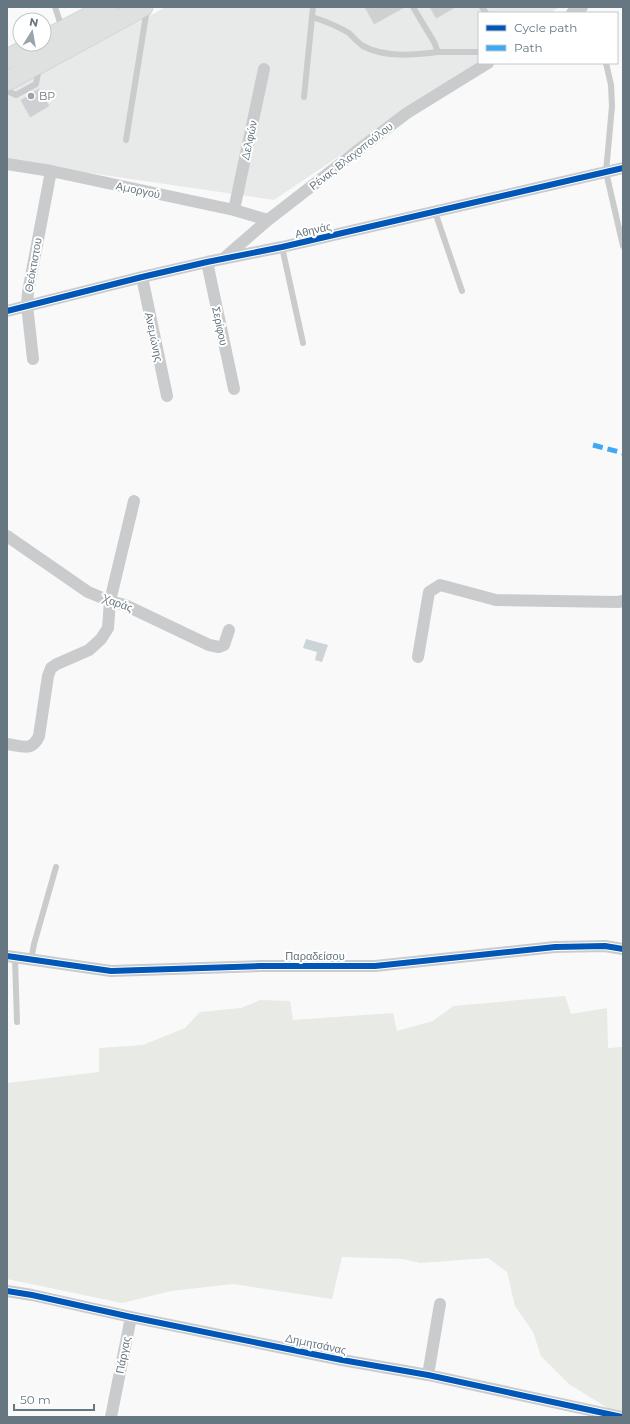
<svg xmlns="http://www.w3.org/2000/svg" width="630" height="1424" font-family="Montserrat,sans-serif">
<rect width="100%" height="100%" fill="#f9f9f9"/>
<path fill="#e8e9e9" d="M 166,7 L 559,7 L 551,13 L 479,13 L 479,62 L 274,200 L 7,161 L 7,92 Z"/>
<path fill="#e8eae6" d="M 565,996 L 571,1014 L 607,1008 L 608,1048 L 623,1047 L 623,1412 L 609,1409 L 569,1384 L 541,1356 L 533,1332 L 515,1306 L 507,1272 L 488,1258 L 420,1263 L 403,1259 L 342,1257 L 332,1299 L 233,1284 L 171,1291 L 122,1303 L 7,1279 L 7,1078 L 8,1083 L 99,1072 L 99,1048 L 143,1045 L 185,1028 L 200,1012 L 241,1008 L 260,1000 L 290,1001 L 293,1020 L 393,1013 L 397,1031 L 433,1021 L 453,1006 Z"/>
<path fill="#ccd4d7" d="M 306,639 L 328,645 L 322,662 L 315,660 L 317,652 L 303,648 Z"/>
<path fill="#ced0d1" stroke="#e8e8e8" d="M 364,7 L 406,7 L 374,25 Z
M 429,7 L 457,7 L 436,19 Z
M 39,88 L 50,106 L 30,118 L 20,100 Z"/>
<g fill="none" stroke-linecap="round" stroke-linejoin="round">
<defs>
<path id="primary" d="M 44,40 L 108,7
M 7,59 L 36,44
M 7,81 L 143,7"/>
</defs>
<use href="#primary" stroke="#d5d6d7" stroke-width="21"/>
<path stroke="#cacbcc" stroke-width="6" d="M 55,7 L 62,28
M 413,7 L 434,42 L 438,52 L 479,52
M 482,7 L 486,13
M 312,17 C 325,21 337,26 349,33 C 353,37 357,42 363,46 C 385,58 414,55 438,52
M 606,63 L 611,85 L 612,106 L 606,172 L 623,246
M 7,91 L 16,95 L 36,84 L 39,68
M 304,97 L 313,7
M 126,140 L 147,9
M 435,212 L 462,291
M 282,247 L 303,343
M 15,958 L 17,1022
M 31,960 L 34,944 L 56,867"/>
<path stroke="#cacbcc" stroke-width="12" d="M 572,13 L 582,7
M 7,164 L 51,171 L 234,210 L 268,220
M 234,210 L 264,69
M 223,259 L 268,220 L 366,144 L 407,113 L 488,63
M 207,262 L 234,389
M 142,277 L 167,396
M 7,311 L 142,277 L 207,262 L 282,247 L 623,168
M 33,359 L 27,305 L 28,292 L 51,171
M 7,536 L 88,592 L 110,601 L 125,605 L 209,645 L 219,647 L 224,645 L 229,630
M 418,657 L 429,592 L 440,585 L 496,600 L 618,602 L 623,601
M 7,744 C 22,746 32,752 39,736 L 48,676 L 51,668 L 57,664 L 89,650 L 101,639 L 108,628 L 110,601 L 134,501
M 7,956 L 111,971 L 260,966 L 375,966 L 555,947 L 605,946 L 623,949
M 7,1291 L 32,1295 L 131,1317 L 342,1360 L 428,1375 L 622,1417
M 428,1375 L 440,1304
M 111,1417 L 131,1317"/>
<use href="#primary" stroke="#dfe0e0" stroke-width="19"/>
<path stroke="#3fa9f5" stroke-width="5" stroke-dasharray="10 5" stroke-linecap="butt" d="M 593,445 L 623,453"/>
<defs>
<path id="cycleway" d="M 7,311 L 142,277 L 207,262 L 282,247 L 623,168
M 7,956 L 111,971 L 260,966 L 375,966 L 555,947 L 605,946 L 623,949
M 7,1291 L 32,1295 L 131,1317 L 342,1360 L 428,1375 L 622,1417"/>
</defs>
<use href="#cycleway" stroke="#fff" stroke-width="8"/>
<use href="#cycleway" stroke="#0057b8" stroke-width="6"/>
</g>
<circle fill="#99a4ab" stroke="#fff" stroke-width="1.5" cx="31" cy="96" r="4"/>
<g text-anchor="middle" stroke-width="4" stroke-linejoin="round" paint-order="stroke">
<g font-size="11" fill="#667781" stroke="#fff" text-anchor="start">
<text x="39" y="100">BP</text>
</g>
<g font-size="11" fill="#667781" stroke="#fff">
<text transform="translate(249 140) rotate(-78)" y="4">Δελφών</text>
<text transform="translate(351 156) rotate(-38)" y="4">Ρένας Βλαχοπούλου</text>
<text transform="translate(138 190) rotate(12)" y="4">Αμοργού</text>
<text transform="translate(313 230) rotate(-13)" y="4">Αθηνάς</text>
<text transform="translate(33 265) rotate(-80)" y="4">Θεόκτιστου</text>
<text transform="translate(220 326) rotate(78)" y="4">Σερίφου</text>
<text transform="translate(154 337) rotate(78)" y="4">Ανεμώνης</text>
<text transform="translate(118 603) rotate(20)" y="4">Χαράς</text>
<text x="315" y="960">Παραδείσου</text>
<text transform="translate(316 1344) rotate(12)" y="4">Δημητσάνας</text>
<text transform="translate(123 1355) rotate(-79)" y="4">Πάργας</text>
</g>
</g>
<rect width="630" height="1424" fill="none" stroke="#667781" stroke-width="16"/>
<rect x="478" y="12" width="140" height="52" fill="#ffffff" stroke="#c2c9cd"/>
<rect x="486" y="25" width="20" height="6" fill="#0057b8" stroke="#c2c9cd"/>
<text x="514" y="32" font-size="12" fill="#667781">Cycle path</text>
<rect x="486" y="45" width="20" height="6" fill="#3fa9f5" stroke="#c2c9cd"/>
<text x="514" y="52" font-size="12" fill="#667781">Path</text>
<g transform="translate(32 32) rotate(11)"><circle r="19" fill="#ffffff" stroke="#c2c9cd"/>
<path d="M0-3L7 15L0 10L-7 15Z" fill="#99a4ab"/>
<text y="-6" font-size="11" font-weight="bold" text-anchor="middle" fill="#667781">N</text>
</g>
<path d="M14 1404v6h80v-6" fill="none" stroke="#667781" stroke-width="2"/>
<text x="20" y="1404" font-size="12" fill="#667781" stroke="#ffffff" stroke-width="3" paint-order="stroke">50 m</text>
</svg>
